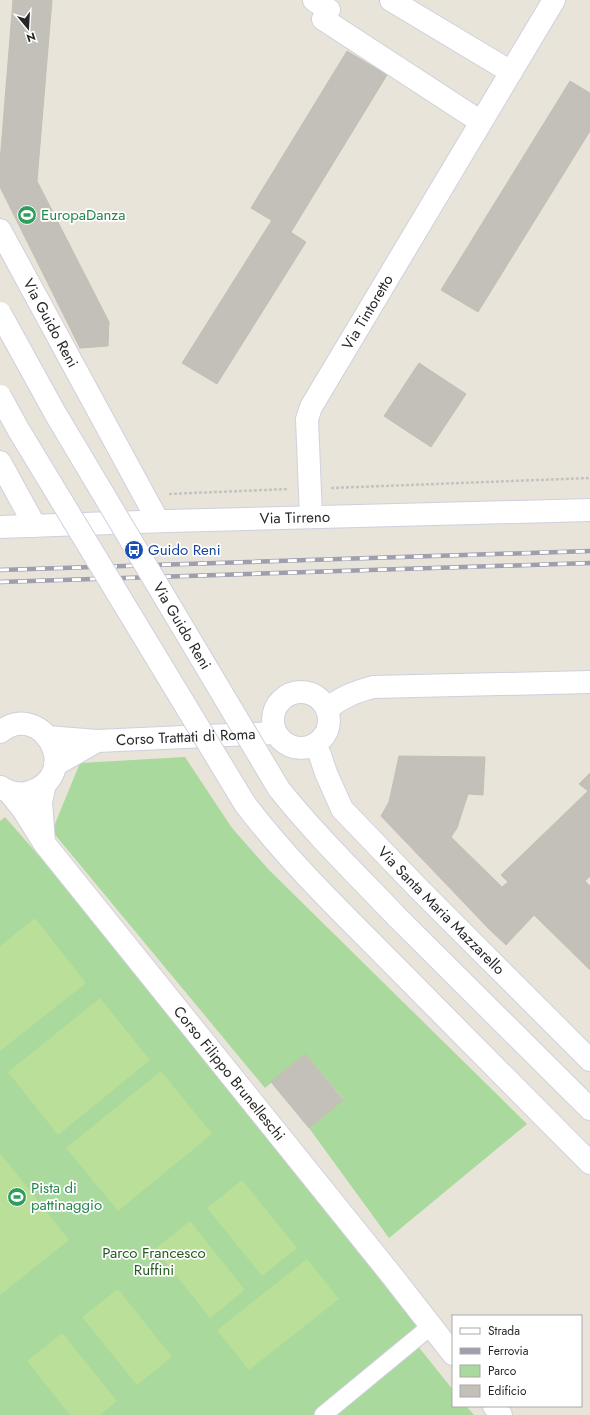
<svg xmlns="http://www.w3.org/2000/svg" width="590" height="1415" font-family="Jost,sans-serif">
<rect width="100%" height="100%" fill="#e8e4da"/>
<path fill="#a9d99c" d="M 185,757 L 232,828 L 269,870 L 527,1124 L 389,1238 L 309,1128 L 343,1099 L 305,1054 L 265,1088 L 52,831 L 80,763 Z
M 5,817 L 75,897 L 424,1331 L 413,1340 L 453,1390 L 453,1406 L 466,1406 L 474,1415 L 0,1415 L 0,821 Z"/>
<path fill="#b9df99" d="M 35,918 L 86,983 L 0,1051 L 0,946 Z
M 100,998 L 150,1060 L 58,1135 L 8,1072 Z
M 161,1071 L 212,1134 L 118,1211 L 66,1148 Z
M 0,1153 L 69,1240 L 0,1295 Z
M 242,1180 L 297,1248 L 262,1276 L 207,1208 Z
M 190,1221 L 245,1290 L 210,1318 L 155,1249 Z
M 307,1259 L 339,1299 L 249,1370 L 217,1330 Z
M 118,1289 L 172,1357 L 137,1385 L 82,1317 Z
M 62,1333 L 117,1401 L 100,1415 L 70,1415 L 27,1361 Z"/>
<path fill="#c3c0ba" stroke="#c3bfb4" d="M 13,0 L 52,0 L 37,181 L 109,322 L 108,346 L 80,348 L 0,187 L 0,162 Z
M 347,51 L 387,75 L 291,232 L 251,208 Z
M 570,81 L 590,93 L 590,131 L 478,312 L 441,290 Z
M 272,220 L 306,242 L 217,384 L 182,363 Z
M 419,363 L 466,394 L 431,447 L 384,416 Z
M 399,756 L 485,757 L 483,795 L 468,794 L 457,828 L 451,837 L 502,887 L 508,882 L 501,875 L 588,791 L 579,784 L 590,773 L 590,876 L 585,881 L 590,886 L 590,970 L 534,915 L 506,945 L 489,929 L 381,816 L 389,802 Z
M 305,1054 L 343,1100 L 309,1128 L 271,1082 Z"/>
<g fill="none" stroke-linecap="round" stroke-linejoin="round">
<defs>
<path id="pedestrian" d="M 323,1415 L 431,1326"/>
<g id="minor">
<path d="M 314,0 L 329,10 L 323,19 L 481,122"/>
<path d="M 391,0 L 511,72"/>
<path id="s1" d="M 0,230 L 158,521"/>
<path d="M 0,462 L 35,526"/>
<path id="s2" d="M 311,517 L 307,419 L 311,407 L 554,0"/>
<circle cx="301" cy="720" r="28"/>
<path d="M 327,709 C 342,697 355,692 373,687 L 590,682"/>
<path id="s3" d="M 47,737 L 97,741 L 275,733"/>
<path id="s4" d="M 314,745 L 320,755 L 326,773 L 342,809 L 418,888 L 590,1060"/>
<path d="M 55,765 L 97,741"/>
</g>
<g id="tertiary">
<path id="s5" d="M 0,527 L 168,521 L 590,510"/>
<path d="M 0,732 C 42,699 84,774 30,792 C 21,795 8,793 1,787"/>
<path id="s6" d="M 8,791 L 22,808 L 44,843 L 393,1277 L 453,1354"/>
<path d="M 44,842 L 41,802 L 45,784"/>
<path d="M 494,1406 L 501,1415"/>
</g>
<path id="secondary" d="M 396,916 L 590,1109
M 371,942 L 590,1163"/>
</defs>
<use href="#pedestrian" stroke="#cfd0de" stroke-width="19"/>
<use href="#minor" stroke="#cfd0de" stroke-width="24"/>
<use href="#tertiary" stroke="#cfd0de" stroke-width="24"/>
<use href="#secondary" stroke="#cfd0de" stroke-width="24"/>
<path stroke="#c3c3c3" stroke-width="2.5" stroke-dasharray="3 2" stroke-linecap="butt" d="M 331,488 L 590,478
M 169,494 L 288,489"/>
<use href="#pedestrian" stroke="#fff" stroke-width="17"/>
<use href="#minor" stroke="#fff" stroke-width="22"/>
<use href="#tertiary" stroke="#fff" stroke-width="22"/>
<use href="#secondary" stroke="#fff" stroke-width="22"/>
<defs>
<path id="rail" d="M 0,570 L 590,551
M 0,582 L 590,563"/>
</defs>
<use href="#rail" stroke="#9e9eaf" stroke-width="4.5"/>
<use href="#rail" stroke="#fff" stroke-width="3" stroke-dasharray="9" stroke-linecap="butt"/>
<defs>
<g id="secondary-bridge">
<path id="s7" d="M 0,313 L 55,413 L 279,789 C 315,834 356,874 396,916"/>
<path d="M 0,396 L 18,429 L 245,804 C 283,854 327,898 371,942"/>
</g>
</defs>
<use href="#secondary-bridge" stroke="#cfd0de" stroke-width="24" stroke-linecap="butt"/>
<use href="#secondary-bridge" stroke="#fff" stroke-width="22"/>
</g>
<defs>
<symbol id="stadium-disc" viewBox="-11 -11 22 22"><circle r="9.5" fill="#2e9e5b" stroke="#fff"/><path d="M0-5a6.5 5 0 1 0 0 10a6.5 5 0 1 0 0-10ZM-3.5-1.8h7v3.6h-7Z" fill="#fff"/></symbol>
<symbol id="bus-disc" viewBox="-11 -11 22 22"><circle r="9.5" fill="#1a4fb4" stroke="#fff"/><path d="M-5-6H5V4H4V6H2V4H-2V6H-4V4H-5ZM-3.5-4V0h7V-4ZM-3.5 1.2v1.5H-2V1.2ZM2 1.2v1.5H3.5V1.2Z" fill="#fff"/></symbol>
</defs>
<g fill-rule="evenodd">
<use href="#stadium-disc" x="16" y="204" width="22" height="22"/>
<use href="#bus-disc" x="123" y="539" width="22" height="22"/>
<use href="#stadium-disc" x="6" y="1186" width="22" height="22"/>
</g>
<g text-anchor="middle" stroke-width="3.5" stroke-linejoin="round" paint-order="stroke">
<g font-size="15" fill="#27864d" stroke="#fff" text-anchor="start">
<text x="41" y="220">EuropaDanza</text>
<text x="31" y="1193">Pista di<tspan x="31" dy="17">pattinaggio</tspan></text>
</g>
<g font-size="15" fill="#272727" stroke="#fff">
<text dy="5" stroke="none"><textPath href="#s2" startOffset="221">Via Tintoretto</textPath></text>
<text dy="5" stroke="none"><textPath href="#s1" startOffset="106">Via Guido Reni</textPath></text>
<text dy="5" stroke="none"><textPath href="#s5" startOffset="295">Via Tirreno</textPath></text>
<text dy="5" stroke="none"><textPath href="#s7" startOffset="362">Via Guido Reni</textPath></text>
<text dy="5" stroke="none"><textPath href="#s3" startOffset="139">Corso Trattati di Roma</textPath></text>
<text dy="5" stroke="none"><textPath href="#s4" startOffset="212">Via Santa Maria Mazzarello</textPath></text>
<text dy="5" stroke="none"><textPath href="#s6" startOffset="359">Corso Filippo Brunelleschi</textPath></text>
</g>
<g font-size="15" fill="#164399" stroke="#fff" text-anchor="start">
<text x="148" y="555">Guido Reni</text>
</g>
<g font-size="15" fill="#265a21" stroke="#fff">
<text x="154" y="1258">Parco Francesco<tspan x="154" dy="17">Ruffini</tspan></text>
</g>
</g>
<rect x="452" y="1315" width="130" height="92" fill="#ffffff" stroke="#a9a9a9"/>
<rect x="460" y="1328" width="20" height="6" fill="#ffffff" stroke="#a9a9a9"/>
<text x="488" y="1335" font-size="12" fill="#272727">Strada</text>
<rect x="460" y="1348" width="20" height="6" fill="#9e9eaf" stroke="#a9a9a9"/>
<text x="488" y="1355" font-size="12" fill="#272727">Ferrovia</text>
<rect x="460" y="1365" width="20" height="12" fill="#a9d99c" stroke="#a9a9a9"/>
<text x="488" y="1375" font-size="12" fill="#272727">Parco</text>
<rect x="460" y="1385" width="20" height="12" fill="#c3c0ba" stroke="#a9a9a9"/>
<text x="488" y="1395" font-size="12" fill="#272727">Edificio</text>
<g transform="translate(28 28) rotate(162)" stroke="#ffffff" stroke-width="3" paint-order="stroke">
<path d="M0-3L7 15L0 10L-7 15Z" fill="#272727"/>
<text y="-6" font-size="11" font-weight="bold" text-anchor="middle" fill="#272727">N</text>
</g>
</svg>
